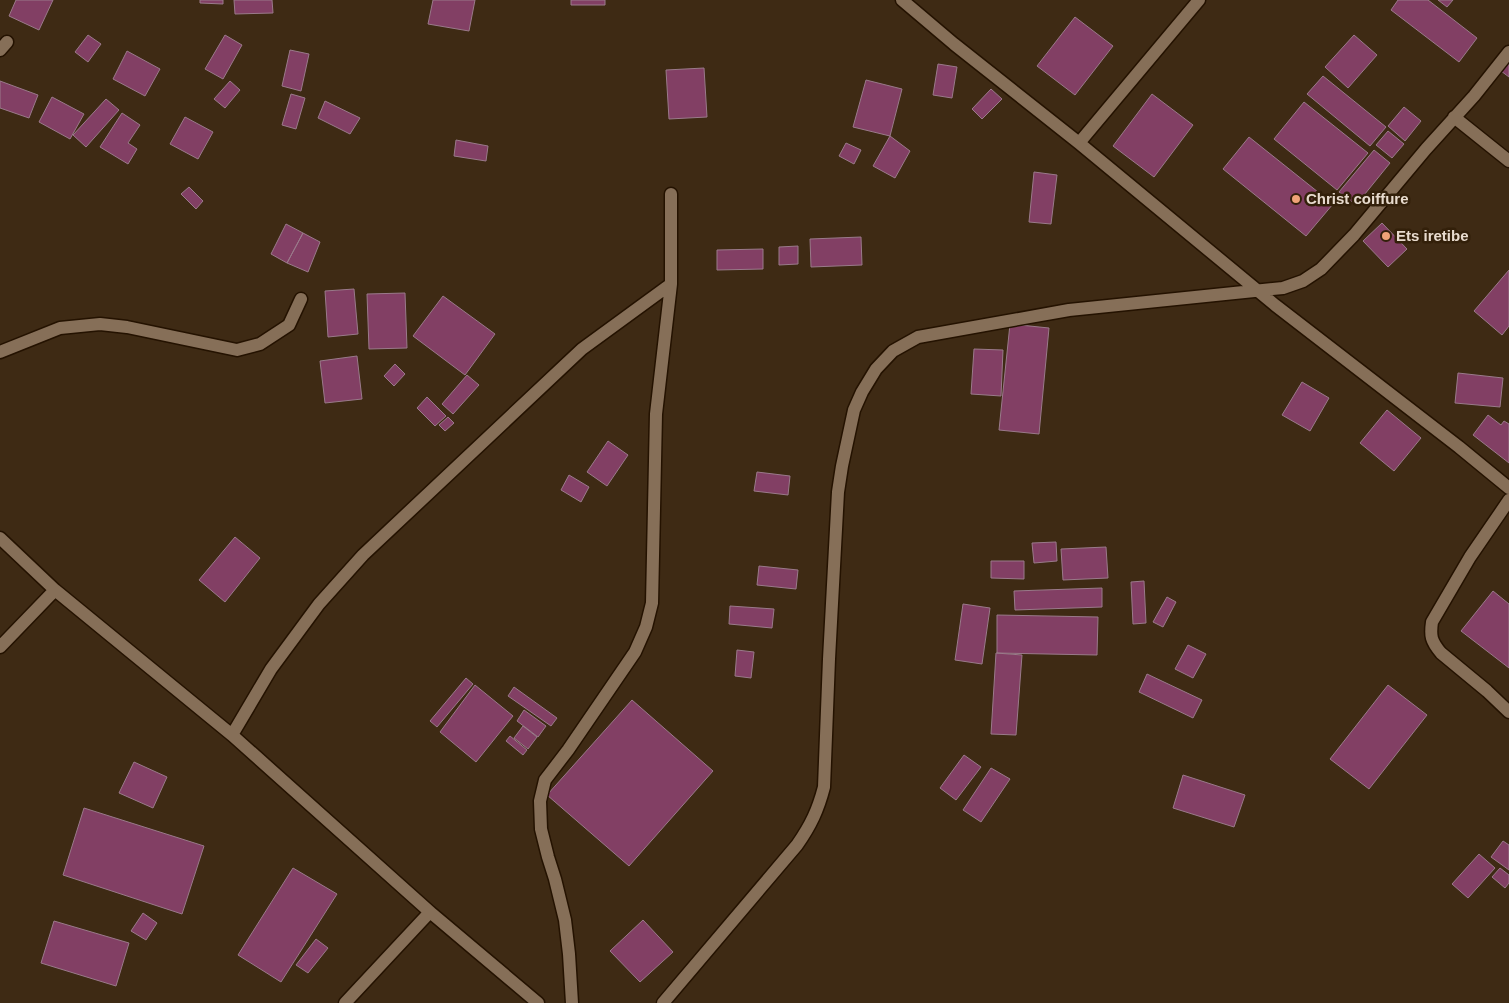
<svg xmlns="http://www.w3.org/2000/svg" width="1509" height="1003" font-family="Arial,sans-serif">
<rect width="100%" height="100%" fill="#3e2a14"/>
<path fill="#823f64" stroke="#9a7a8a" d="M 16,0 L 53,0 L 39,30 L 9,16 Z
M 200,0 L 223,0 L 223,4 L 200,3 Z
M 234,0 L 272,0 L 273,13 L 235,14 Z
M 433,0 L 475,0 L 469,31 L 428,24 Z
M 571,0 L 605,0 L 605,5 L 571,5 Z
M 1398,0 L 1428,0 L 1477,38 L 1459,62 L 1391,10 Z
M 1438,0 L 1453,0 L 1447,7 Z
M 1075,17 L 1113,46 L 1075,95 L 1037,66 Z
M 88,35 L 101,44 L 88,62 L 75,52 Z
M 225,35 L 242,45 L 223,79 L 205,69 Z
M 1354,35 L 1377,55 L 1348,88 L 1325,67 Z
M 290,50 L 309,54 L 301,91 L 282,86 Z
M 127,51 L 160,69 L 145,96 L 113,79 Z
M 1509,61 L 1509,77 L 1501,71 Z
M 938,64 L 957,67 L 952,98 L 933,95 Z
M 704,68 L 707,117 L 669,119 L 666,70 Z
M 1323,76 L 1386,127 L 1370,146 L 1307,94 Z
M 866,80 L 902,89 L 890,136 L 853,127 Z
M 0,81 L 38,95 L 29,118 L 0,108 Z
M 230,81 L 240,90 L 225,108 L 214,99 Z
M 991,89 L 1002,99 L 982,119 L 972,109 Z
M 291,94 L 305,98 L 296,129 L 282,125 Z
M 1152,94 L 1193,125 L 1154,177 L 1113,146 Z
M 52,97 L 84,114 L 70,139 L 39,122 Z
M 106,99 L 119,110 L 86,147 L 73,135 Z
M 325,101 L 360,118 L 350,134 L 318,118 Z
M 1304,102 L 1368,153 L 1337,190 L 1274,139 Z
M 1404,107 L 1421,121 L 1405,141 L 1388,126 Z
M 122,113 L 140,125 L 128,143 L 137,149 L 128,164 L 100,147 Z
M 185,117 L 213,132 L 198,159 L 170,144 Z
M 1388,131 L 1404,144 L 1392,158 L 1376,145 Z
M 890,136 L 910,151 L 895,178 L 873,166 Z
M 1249,137 L 1333,204 L 1306,236 L 1223,169 Z
M 456,140 L 488,146 L 486,161 L 454,156 Z
M 846,143 L 861,150 L 854,164 L 839,156 Z
M 1374,150 L 1390,163 L 1356,205 L 1339,192 Z
M 1034,172 L 1057,175 L 1051,224 L 1029,222 Z
M 189,187 L 203,201 L 196,209 L 181,194 Z
M 1382,223 L 1407,249 L 1388,267 L 1363,241 Z
M 286,224 L 303,233 L 287,263 L 271,254 Z
M 303,233 L 320,242 L 308,272 L 287,263 Z
M 861,237 L 862,265 L 811,267 L 810,239 Z
M 798,246 L 798,264 L 779,265 L 779,247 Z
M 763,249 L 763,269 L 717,270 L 717,250 Z
M 1509,270 L 1509,326 L 1502,335 L 1474,311 Z
M 354,289 L 358,334 L 328,337 L 325,291 Z
M 405,293 L 407,348 L 369,349 L 367,294 Z
M 443,296 L 495,334 L 465,375 L 413,336 Z
M 1010,324 L 1049,328 L 1039,434 L 999,430 Z
M 974,349 L 1003,350 L 1001,396 L 971,394 Z
M 357,356 L 362,399 L 325,403 L 320,361 Z
M 395,364 L 405,374 L 394,386 L 384,376 Z
M 1458,373 L 1503,378 L 1500,407 L 1455,403 Z
M 467,375 L 479,385 L 453,414 L 442,404 Z
M 1302,382 L 1329,398 L 1310,431 L 1282,415 Z
M 427,397 L 446,416 L 435,426 L 417,408 Z
M 1387,410 L 1421,438 L 1394,471 L 1360,443 Z
M 1488,415 L 1501,425 L 1504,421 L 1509,424 L 1509,463 L 1473,435 Z
M 448,417 L 454,423 L 445,431 L 439,425 Z
M 608,441 L 628,455 L 607,486 L 587,472 Z
M 757,472 L 790,476 L 788,495 L 754,491 Z
M 569,475 L 589,487 L 581,502 L 561,490 Z
M 235,537 L 260,558 L 225,602 L 199,580 Z
M 1056,542 L 1057,561 L 1034,563 L 1032,543 Z
M 1106,547 L 1108,578 L 1063,580 L 1061,549 Z
M 991,561 L 1024,561 L 1024,579 L 991,578 Z
M 759,566 L 798,570 L 796,589 L 757,585 Z
M 1144,581 L 1146,623 L 1133,624 L 1131,582 Z
M 1102,588 L 1102,607 L 1015,610 L 1014,591 Z
M 1493,591 L 1509,604 L 1509,668 L 1461,631 Z
M 1167,597 L 1176,602 L 1163,627 L 1153,622 Z
M 963,604 L 990,608 L 982,664 L 955,660 Z
M 730,606 L 774,609 L 772,628 L 729,624 Z
M 997,615 L 1098,617 L 1097,655 L 997,653 Z
M 1188,645 L 1206,654 L 1193,678 L 1175,669 Z
M 737,650 L 754,652 L 751,678 L 735,676 Z
M 996,653 L 1022,655 L 1016,735 L 991,734 Z
M 1147,674 L 1202,700 L 1193,718 L 1139,692 Z
M 466,678 L 473,684 L 437,727 L 430,721 Z
M 475,685 L 513,716 L 476,762 L 440,732 Z
M 1388,685 L 1427,715 L 1369,789 L 1330,759 Z
M 514,687 L 557,718 L 551,726 L 508,696 Z
M 632,700 L 713,771 L 629,866 L 547,795 Z
M 524,710 L 546,726 L 538,737 L 517,721 Z
M 523,726 L 537,737 L 528,749 L 514,738 Z
M 510,736 L 527,750 L 523,755 L 506,741 Z
M 964,755 L 981,767 L 956,800 L 940,788 Z
M 134,762 L 167,777 L 153,808 L 119,793 Z
M 991,768 L 1010,779 L 981,822 L 963,810 Z
M 1183,775 L 1245,795 L 1234,827 L 1173,808 Z
M 84,808 L 204,846 L 182,914 L 63,875 Z
M 1503,841 L 1509,845 L 1509,870 L 1491,857 Z
M 1479,854 L 1495,868 L 1468,898 L 1452,884 Z
M 293,868 L 337,894 L 281,982 L 238,955 Z
M 1500,868 L 1509,875 L 1509,883 L 1505,888 L 1492,877 Z
M 143,913 L 157,923 L 146,940 L 131,931 Z
M 643,920 L 673,952 L 640,982 L 610,951 Z
M 54,921 L 129,943 L 116,986 L 41,963 Z
M 316,939 L 328,948 L 308,973 L 296,965 Z"/>
<g fill="none" stroke-linecap="round" stroke-linejoin="round">
<defs>
<path id="street" d="M 902,0 L 954,44 L 1079,143 L 1275,305 L 1459,447 L 1509,488
M 0,50 L 7,42
M 1454,117 L 1509,161
M 1079,143 L 1199,0
M 0,352 L 60,328 L 100,324 L 127,327 L 237,350 L 260,344 L 289,325 L 301,299
M 1509,500 L 1470,557 L 1432,622 C 1430,636 1431,641 1441,653 L 1487,691 L 1509,712
M 0,538 L 55,590 L 232,735 L 430,912 L 538,1003
M 0,647 L 55,590
M 232,735 L 271,669 L 319,604 L 363,555 L 582,349 L 671,284
M 345,1003 L 430,912
M 572,1003 L 569,954 L 565,920 L 555,879 L 548,857 L 541,829 L 540,801 L 545,780 L 568,750 L 635,652 L 646,627 L 652,603 L 656,414 L 671,284 L 671,194
M 663,1003 L 797,845 C 811,825 818,810 824,787 L 829,659 L 838,492 L 842,466 L 854,410 L 862,392 L 876,369 L 893,351 L 918,337 L 1069,310 L 1283,288 L 1303,281 L 1321,269 L 1354,235 L 1426,149 L 1474,96 L 1509,52"/>
</defs>
<use href="#street" stroke="#241200" stroke-width="15"/>
<use href="#street" stroke="#866f58" stroke-width="12"/>
</g>
<g fill="#efa377" stroke="#33200a" stroke-width="2">
<circle cx="1296" cy="199" r="5"/>
<circle cx="1386" cy="236" r="5"/>
</g>
<g text-anchor="middle" stroke-width="5" stroke-linejoin="round" paint-order="stroke">
<g font-size="15" font-weight="bold" fill="#e8dbce" stroke="#33200a" text-anchor="start">
<text x="1306" y="204">Christ coiffure</text>
<text x="1396" y="241">Ets iretibe</text>
</g>
</g>
</svg>
